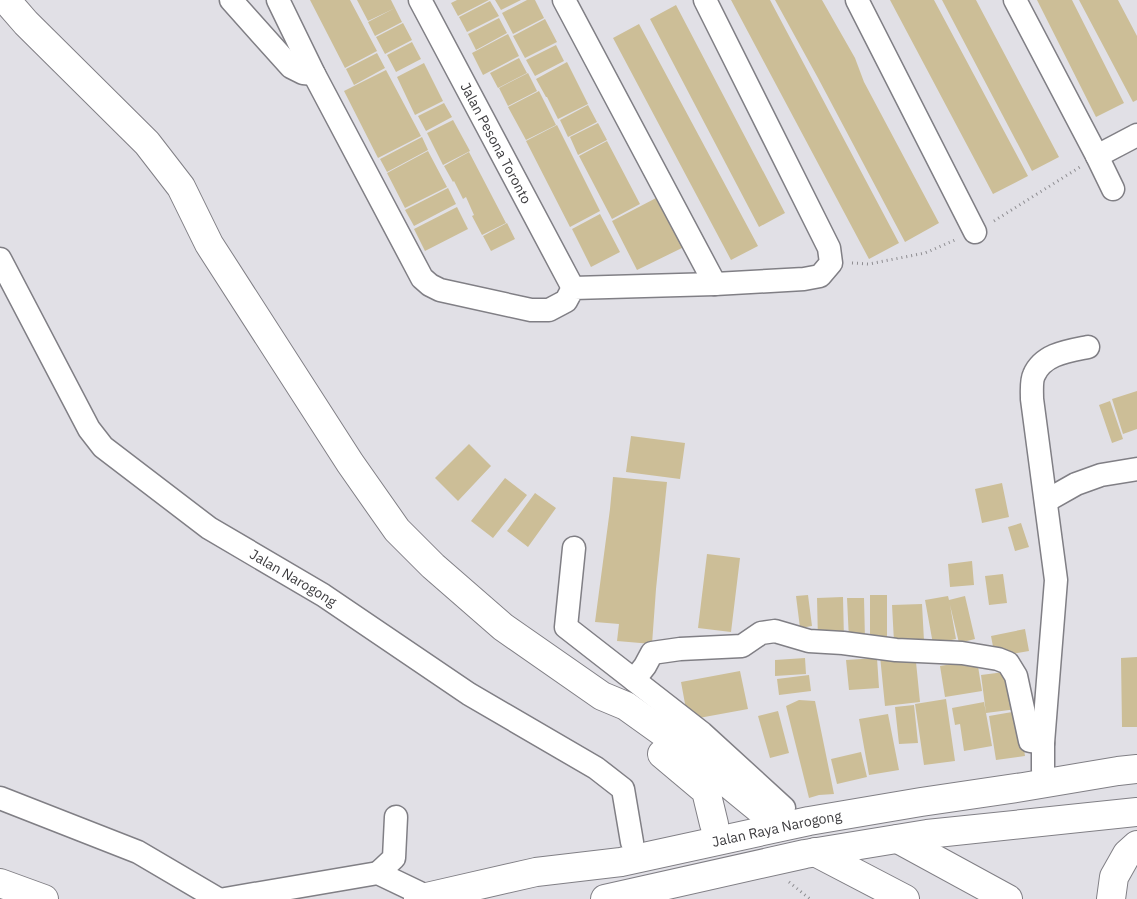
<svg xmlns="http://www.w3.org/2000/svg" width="1137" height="899" font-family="'IBM Plex Sans',sans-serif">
<rect width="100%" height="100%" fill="#e1e0e6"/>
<path fill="#ccbe97" d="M 310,0 L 350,0 L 377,51 L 345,68 Z
M 357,0 L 391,0 L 395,8 L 368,21 Z
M 457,0 L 489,0 L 458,16 L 451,3 Z
M 495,0 L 521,0 L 501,10 Z
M 527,0 L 535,0 L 544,18 L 513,34 L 502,13 Z
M 731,0 L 770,0 L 899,243 L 869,259 Z
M 775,0 L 822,0 L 855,58 L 864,82 L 939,223 L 905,242 L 818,78 Z
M 890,0 L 934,0 L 1028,176 L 993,194 Z
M 942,0 L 976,0 L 1059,157 L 1032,171 Z
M 1037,0 L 1072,0 L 1124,103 L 1096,117 Z
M 1079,0 L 1118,0 L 1137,36 L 1137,100 L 1133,102 Z
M 490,1 L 499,16 L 467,32 L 459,17 Z
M 676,5 L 785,213 L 759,227 L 650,19 Z
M 395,8 L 402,22 L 375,36 L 368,22 Z
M 499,18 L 507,33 L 476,50 L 468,34 Z
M 545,19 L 557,42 L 525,58 L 513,36 Z
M 403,23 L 412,40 L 385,54 L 376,37 Z
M 639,24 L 758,246 L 731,260 L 613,38 Z
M 508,34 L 519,56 L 483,75 L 472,53 Z
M 412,42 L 421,59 L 396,72 L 387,55 Z
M 556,45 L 564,61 L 535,76 L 526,60 Z
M 377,53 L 385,68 L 354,85 L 346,69 Z
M 519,58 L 527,73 L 498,88 L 490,73 Z
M 567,62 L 588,104 L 558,119 L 547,97 L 546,97 L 536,79 Z
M 424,63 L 443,101 L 415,115 L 397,77 Z
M 386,70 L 421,136 L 378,158 L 344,91 Z
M 528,73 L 537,91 L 508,106 L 499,88 Z
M 539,91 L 556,125 L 526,140 L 508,107 Z
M 444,103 L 452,117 L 426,131 L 418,116 Z
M 588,105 L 597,122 L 568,137 L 560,120 Z
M 453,120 L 470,151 L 443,165 L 427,133 Z
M 598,123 L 607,140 L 578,155 L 570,137 Z
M 557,125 L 600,211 L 570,227 L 526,141 Z
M 422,137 L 428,150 L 387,172 L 380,159 Z
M 607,141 L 640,204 L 612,219 L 579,156 Z
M 428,151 L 447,187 L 405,208 L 387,173 Z
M 469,152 L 506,223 L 482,235 L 472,216 L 474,215 L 466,197 L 463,199 L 454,181 L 453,182 L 444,166 Z
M 448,188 L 456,204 L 414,226 L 405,210 Z
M 658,197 L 684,247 L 637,270 L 612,221 Z
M 457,207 L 468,229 L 425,251 L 414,229 Z
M 600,214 L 620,252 L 591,267 L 572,229 Z
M 507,223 L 515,239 L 491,251 L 483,236 Z
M 1137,391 L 1137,429 L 1123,434 L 1112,399 Z
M 1110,401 L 1123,439 L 1112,443 L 1099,405 Z
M 631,436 L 685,443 L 680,479 L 626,472 Z
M 469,444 L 491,466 L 458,501 L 435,478 Z
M 613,477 L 667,482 L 656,589 L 652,644 L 617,641 L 619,624 L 595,622 L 610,509 Z
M 505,478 L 527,495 L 493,538 L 471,521 Z
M 1002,483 L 1009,517 L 982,523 L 975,489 Z
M 535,493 L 556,508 L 528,547 L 507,531 Z
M 1021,523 L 1029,547 L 1015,551 L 1008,527 Z
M 707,554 L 740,558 L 731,632 L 698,628 Z
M 972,561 L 974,585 L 950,587 L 948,564 Z
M 1003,574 L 1007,603 L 989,605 L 985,576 Z
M 808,595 L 812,626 L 800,628 L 796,596 Z
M 870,595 L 887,595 L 887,638 L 870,638 Z
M 948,596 L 949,600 L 965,596 L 975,639 L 959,643 L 950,605 L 956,639 L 933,644 L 925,600 Z
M 843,597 L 844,640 L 818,641 L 817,598 Z
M 847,598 L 864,598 L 865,640 L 849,640 Z
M 922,604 L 924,641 L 894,642 L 892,605 Z
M 1025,629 L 1029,651 L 995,657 L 991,636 Z
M 915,652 L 920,702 L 885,706 L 880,656 Z
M 1137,657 L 1137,727 L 1122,727 L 1121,658 Z
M 805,658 L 806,674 L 775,676 L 775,660 Z
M 877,658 L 879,688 L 849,690 L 846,660 Z
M 977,660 L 982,691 L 945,697 L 940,666 Z
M 740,671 L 748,709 L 688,720 L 681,682 Z
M 1012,671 L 1017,709 L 986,713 L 981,675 Z
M 809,675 L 811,691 L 779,695 L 777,679 Z
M 946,699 L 955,761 L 924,765 L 915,704 Z
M 799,700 L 815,701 L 834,794 L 819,795 L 809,798 L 786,706 Z
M 984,702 L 992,746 L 964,751 L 960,724 L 955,725 L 952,708 Z
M 914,705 L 918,743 L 899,744 L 895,707 Z
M 778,711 L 789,753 L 770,758 L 758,716 Z
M 1018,711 L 1025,756 L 996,760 L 989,716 Z
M 888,714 L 899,770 L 869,775 L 859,719 Z
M 861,752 L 867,777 L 837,784 L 831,759 Z"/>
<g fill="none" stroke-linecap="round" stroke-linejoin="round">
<defs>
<g id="street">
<path d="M 231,0 L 291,67 L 303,73 L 314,74"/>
<path d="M 278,0 L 314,74 L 422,278 L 430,285 L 440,290 L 531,310 L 549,310 L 566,301 L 573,288 L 715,284 L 804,279 L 820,276 L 831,263 L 829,248 L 705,0"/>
<path id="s1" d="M 420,0 L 573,288"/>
<path d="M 564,0 L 715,284"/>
<path d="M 857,0 L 975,232"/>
<path d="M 1015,0 L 1097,156 L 1113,189"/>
<path d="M 1097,156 L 1137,135"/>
<path id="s2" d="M 0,259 L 89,429 L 103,447 L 209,528 L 323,595 L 469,694 L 596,768 L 623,789 L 632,842"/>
<path d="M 1046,501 L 1076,484 L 1101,475 L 1137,469"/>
<path d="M 574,548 L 566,627 L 702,733 L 784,808"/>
<path d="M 634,680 L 645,666 L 652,653 L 680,649 L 742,646 L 761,633 L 775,631 L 809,641 L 843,643 L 896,650 L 962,653 L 998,659 L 1008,663 L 1016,676 L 1030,741 L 1043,743"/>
<path d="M 1043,770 L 1043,743 L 1056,580 L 1032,399 C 1032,391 1031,381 1034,375 C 1043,354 1068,351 1088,347"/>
<path d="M 0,798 L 138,852 L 218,899"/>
<path d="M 378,873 L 394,858 L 396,817"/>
<path d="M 225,899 L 378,873 L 428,897"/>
</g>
<path id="secondary" d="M 6,0 L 26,23 L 147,143 L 181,187 L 209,244 L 350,463 L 397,530 L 433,566 L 503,627 L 602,696 L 626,706 L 686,749 L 764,813
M 662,754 L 706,791 L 714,824"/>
<g id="primary">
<path id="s3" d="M 418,899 L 536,872 L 621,862 L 809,821 L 921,802 L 1023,787 L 1118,771 L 1137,769"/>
<path d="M 605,899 L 805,854 L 927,834 L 1137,812"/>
</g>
<path id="highway" d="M 898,839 L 1008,899
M 815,852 L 905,899
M 0,883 L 44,899
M 1111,899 L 1114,877 L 1127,854 L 1137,845"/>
</defs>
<use href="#street" stroke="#807f85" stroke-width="25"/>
<use href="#secondary" stroke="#807f85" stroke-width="30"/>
<use href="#primary" stroke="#807f85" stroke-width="30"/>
<use href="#highway" stroke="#807f85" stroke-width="30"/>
<path stroke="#8e8d91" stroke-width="3" stroke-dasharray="1 4" stroke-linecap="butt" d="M 994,221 L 1080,167
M 852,263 L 869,264 L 925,253 L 955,240
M 789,882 L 810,899"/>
<use href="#street" stroke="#fff" stroke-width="22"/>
<use href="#secondary" stroke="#fff" stroke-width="28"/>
<use href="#primary" stroke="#fff" stroke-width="28"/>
<use href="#highway" stroke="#fff" stroke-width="28"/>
</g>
<g text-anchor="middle" stroke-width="4" stroke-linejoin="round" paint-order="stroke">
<g font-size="14" fill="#3d3c3f" stroke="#fff">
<text dy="5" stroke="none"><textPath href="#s1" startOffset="162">Jalan Pesona Toronto</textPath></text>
<text dy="5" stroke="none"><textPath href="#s2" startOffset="446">Jalan Narogong</textPath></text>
<text dy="5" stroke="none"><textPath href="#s3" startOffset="366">Jalan Raya Narogong</textPath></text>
</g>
</g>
</svg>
